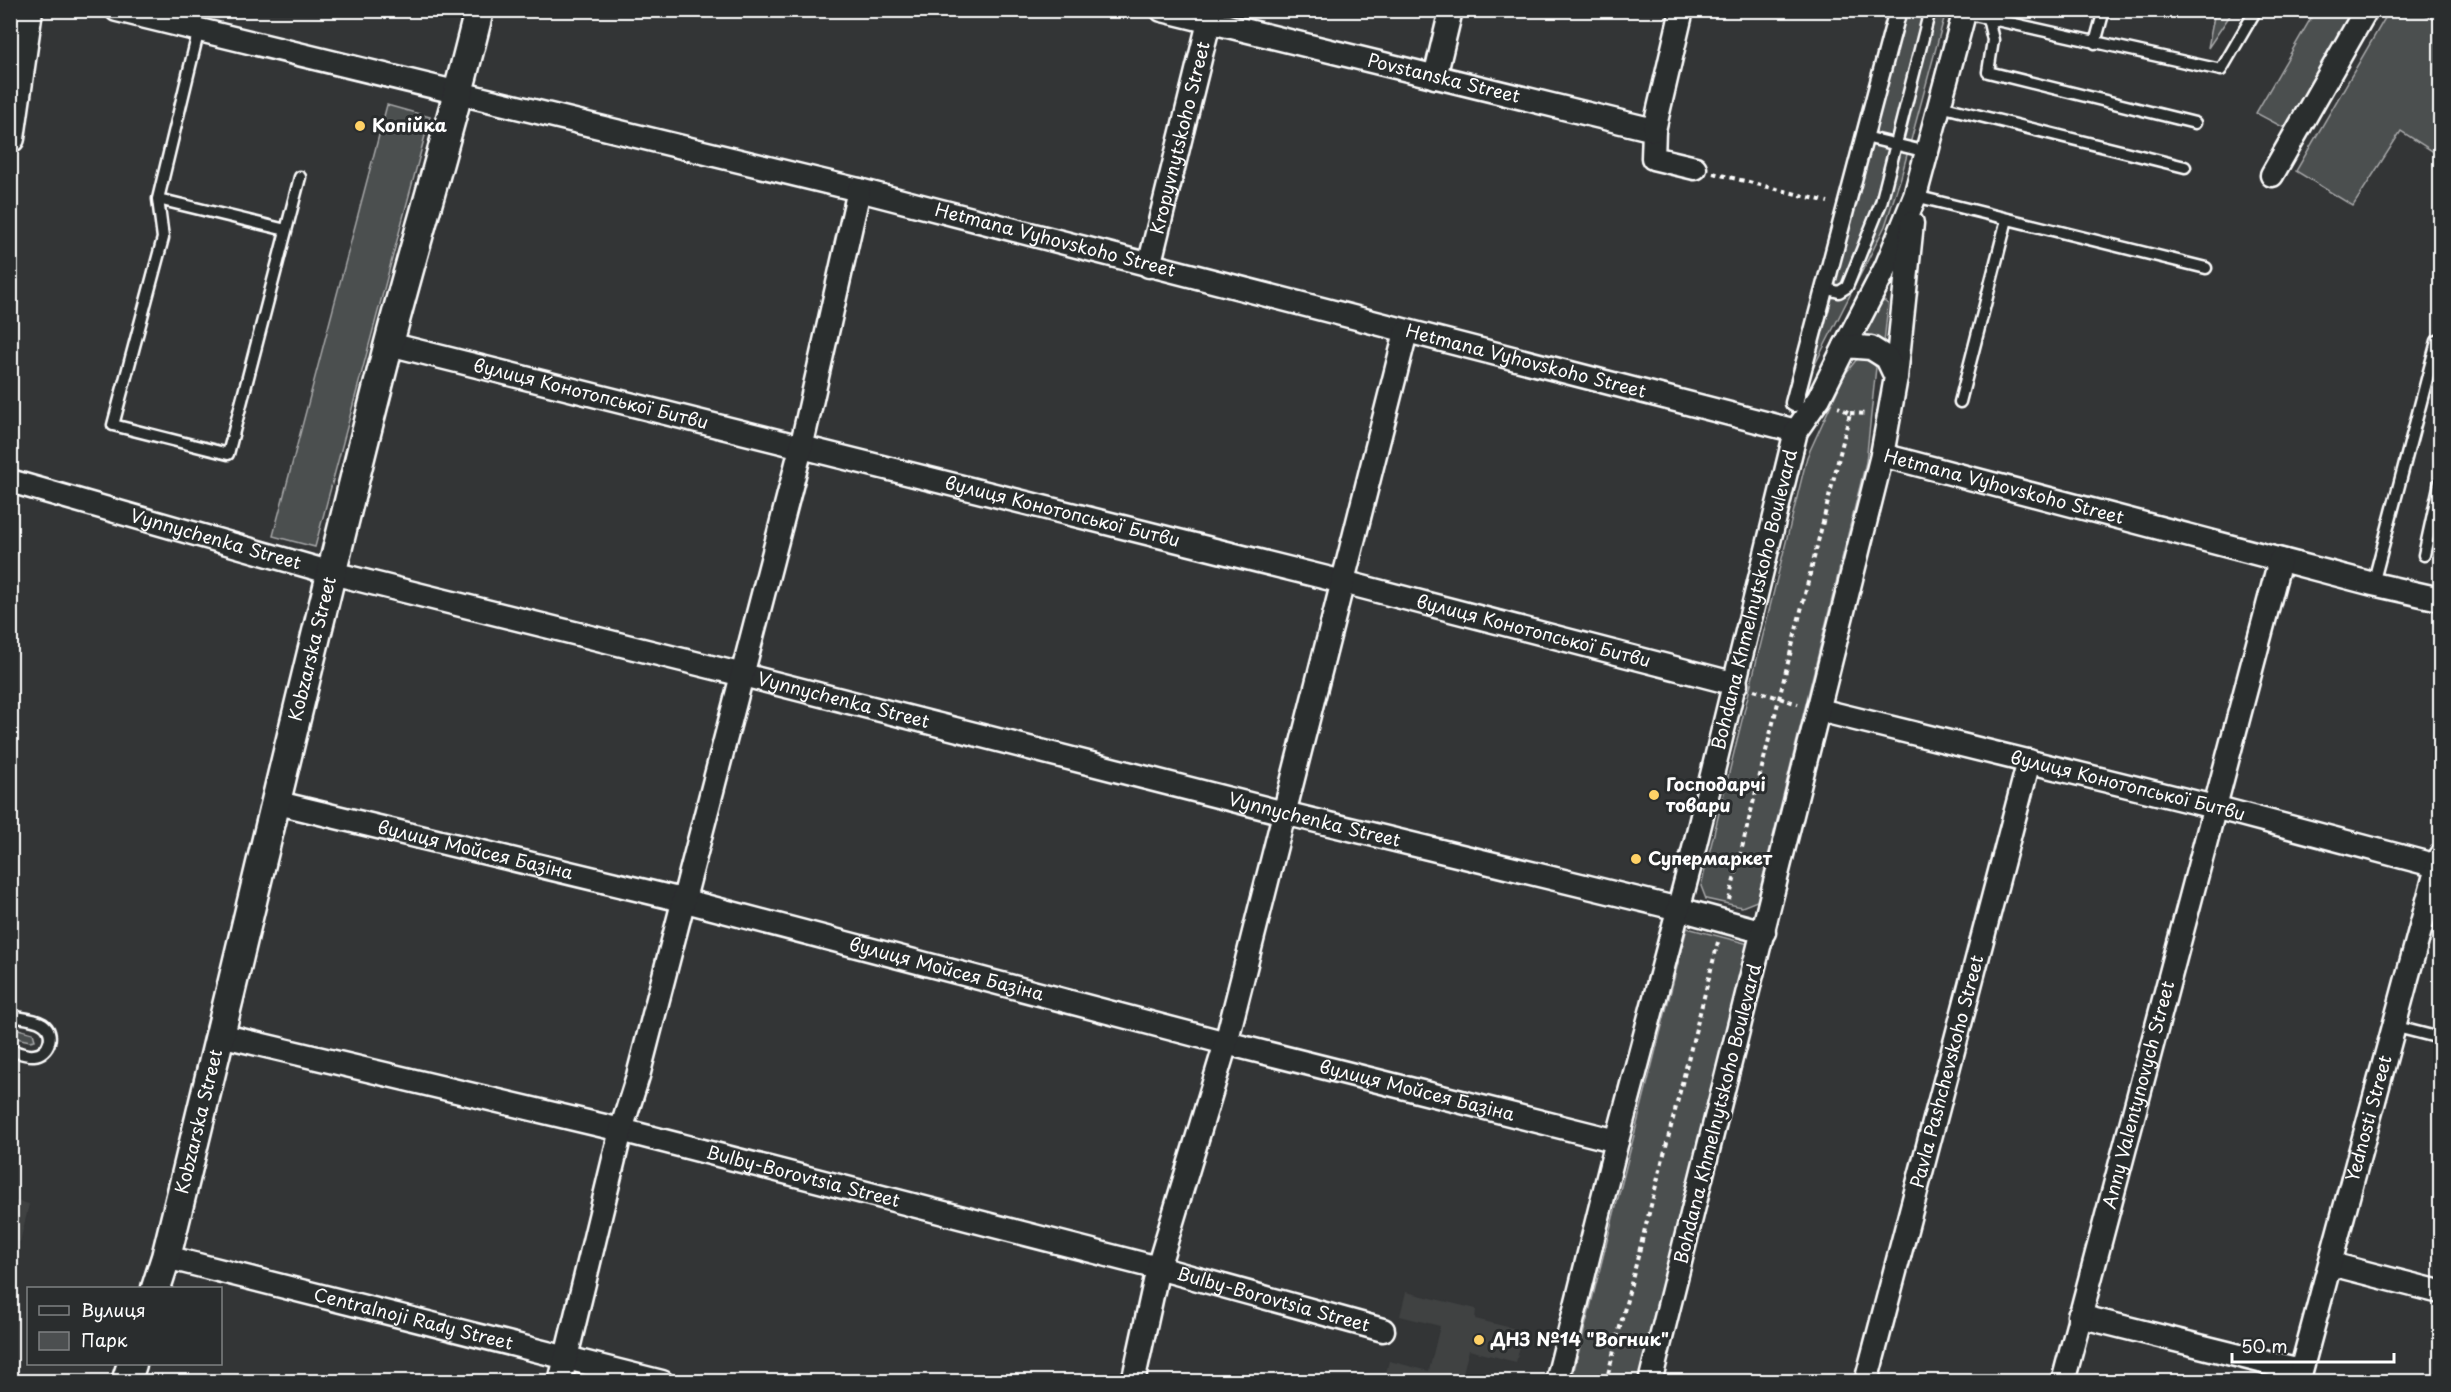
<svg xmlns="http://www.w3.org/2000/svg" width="2451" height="1392" font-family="'Playpen Sans',sans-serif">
<rect width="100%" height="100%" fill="#333536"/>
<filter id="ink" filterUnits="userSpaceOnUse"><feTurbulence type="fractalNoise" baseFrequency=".0167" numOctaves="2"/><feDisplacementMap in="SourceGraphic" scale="12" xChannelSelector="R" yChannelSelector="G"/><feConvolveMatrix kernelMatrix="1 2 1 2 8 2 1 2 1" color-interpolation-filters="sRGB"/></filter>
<g filter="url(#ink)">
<path fill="#404243" d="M 11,1200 L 29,1204 L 20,1242 L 11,1239 Z
M 1406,1292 L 1476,1309 L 1475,1319 L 1524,1331 L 1516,1362 L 1469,1350 L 1461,1380 L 1464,1381 L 1384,1381 L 1389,1361 L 1429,1371 L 1440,1326 L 1400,1316 Z"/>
<path fill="#4c4f50" stroke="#a6a7a8" stroke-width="1.5" d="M 1906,11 L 1946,11 L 1901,177 L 1885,226 L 1798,398 Z
M 2215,11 L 2233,11 L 2208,48 Z
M 2315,11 L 2358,11 L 2290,131 L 2256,113 Z
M 2389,11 L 2419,11 L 2440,23 L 2440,156 L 2401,131 L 2353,206 L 2296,171 Z
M 387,105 L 430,117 L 315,547 L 273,536 Z
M 1884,301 L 1888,304 L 1884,343 L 1872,336 L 1864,336 L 1879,304 Z
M 1857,359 L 1871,361 L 1876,367 L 1866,462 L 1757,901 L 1742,907 L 1706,899 L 1701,886 L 1807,457 L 1845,374 Z
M 1687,928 L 1749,944 L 1638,1381 L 1571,1382 Z
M 11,1027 L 33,1033 L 35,1040 L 30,1041 L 11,1037 Z"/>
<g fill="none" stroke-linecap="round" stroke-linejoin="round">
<defs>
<path id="service" d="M 1965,13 L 2221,70 L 2256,10
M 1988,18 L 1993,40 L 1988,72 L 2195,123
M 199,29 L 158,199 L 286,230
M 2095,43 L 2104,10
M 1940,106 L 2185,167
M 1865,137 L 1927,152
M 1915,196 L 2206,268
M 158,199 L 163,238 L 113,425 L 228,454 L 300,177
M 1824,288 L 1839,292 L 1847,287 L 1881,203 L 1930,10
M 1960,402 L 2007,219
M 2424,555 L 2440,482
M 2373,584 L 2437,341 L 2440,340
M 10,1016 C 20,1018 34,1018 43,1024 C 56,1033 49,1054 34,1055 C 27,1056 17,1052 10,1050
M 2393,1026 L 2440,1038"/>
<path id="pedestrian" d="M 1794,403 L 1898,10"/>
<g id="minor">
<path id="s1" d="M 117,10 L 859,190 L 1796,431"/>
<path id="s2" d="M 1162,10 L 1654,130 L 1653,158 L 1695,168"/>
<path d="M 1435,77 L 1451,10"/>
<path d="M 1654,130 L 1682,10"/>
<path d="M 2272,175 L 2366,10"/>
<path id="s3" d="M 1149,266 L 1212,10"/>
<path id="s4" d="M 389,344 L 1343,582 L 1736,684"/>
<path d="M 1845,346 L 1886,267 L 1915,196 L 1965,10"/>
<path d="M 1896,377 L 1912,223"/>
<path id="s5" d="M 1882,455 L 2373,584 L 2440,599"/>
<path id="s6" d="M 10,481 L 332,573 L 743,675 L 1284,813 L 1679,909 L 1764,932"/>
<path id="s7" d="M 1819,710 L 2214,807 L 2437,866"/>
<path id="s8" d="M 274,802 L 682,900 L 1226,1043 L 1617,1141"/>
<path id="s9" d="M 220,1035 L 621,1130 L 1158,1268 L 1383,1330"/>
<path id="s10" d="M 166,1257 L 662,1382"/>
<path d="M 2331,1264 L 2440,1292"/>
<path d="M 2079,1316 L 2300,1371"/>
<path d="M 560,1382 L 621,1130 L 638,1076 L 801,448 L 859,190"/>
<path d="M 1133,1382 L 1158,1268 L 1226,1043 L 1406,332"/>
<path id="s11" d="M 1557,1382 L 1617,1141 L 1690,865 L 1796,431 L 1819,398 L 1845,346 L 1871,348 L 1887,358 L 1896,377 L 1882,455 L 1650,1382"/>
<path id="s12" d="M 1866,1382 L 2029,761"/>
<path id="s13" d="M 2063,1382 L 2280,560"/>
<path id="s14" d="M 2298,1382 L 2440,856"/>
</g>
<g id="tertiary">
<path d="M 10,138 L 28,10"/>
<path id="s15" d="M 156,1288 L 166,1257 C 241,954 310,649 388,347 C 417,235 452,124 479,10"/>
<path d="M 126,1382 L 132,1364"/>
</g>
</defs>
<use href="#service" stroke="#fff" stroke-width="15"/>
<use href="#pedestrian" stroke="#fff" stroke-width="21"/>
<use href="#minor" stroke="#fff" stroke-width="27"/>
<use href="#tertiary" stroke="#fff" stroke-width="33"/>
<path stroke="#fff" stroke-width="4" stroke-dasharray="4.5 4.5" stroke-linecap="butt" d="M 1713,173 L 1828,202
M 1850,413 L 1867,414
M 1754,690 L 1798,704
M 1729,900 L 1850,413 L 1838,407
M 1606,1382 L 1718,942"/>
<use href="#service" stroke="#2a2d2e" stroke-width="10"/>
<use href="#pedestrian" stroke="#2a2d2e" stroke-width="16"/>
<use href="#minor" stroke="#2a2d2e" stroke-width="22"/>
<use href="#tertiary" stroke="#2a2d2e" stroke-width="28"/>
</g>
</g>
<g fill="#ffd166" stroke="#2a2d2e" stroke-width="2">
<circle cx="360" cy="126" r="6"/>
<circle cx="1654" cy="795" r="6"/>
<circle cx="1636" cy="859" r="6"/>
<circle cx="1479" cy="1340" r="6"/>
</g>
<g text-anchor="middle" stroke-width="6" stroke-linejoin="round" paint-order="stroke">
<g font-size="18" fill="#fff" stroke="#2a2d2e">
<text dy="6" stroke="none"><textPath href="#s2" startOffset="290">Povstanska Street</textPath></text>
<text dy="6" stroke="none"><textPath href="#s3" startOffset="132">Kropyvnytskoho Street</textPath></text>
<text dy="6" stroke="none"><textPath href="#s1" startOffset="966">Hetmana Vyhovskoho Street</textPath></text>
<text dy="6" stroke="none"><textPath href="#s1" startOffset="1452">Hetmana Vyhovskoho Street</textPath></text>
<text dy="6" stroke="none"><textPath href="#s4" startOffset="208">вулиця Конотопської Битви</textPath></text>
<text dy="6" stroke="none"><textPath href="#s5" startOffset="126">Hetmana Vyhovskoho Street</textPath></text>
<text dy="6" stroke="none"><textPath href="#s4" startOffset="694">вулиця Конотопської Битви</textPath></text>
<text dy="6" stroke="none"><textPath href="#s6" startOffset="214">Vynnychenka Street</textPath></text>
<text dy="6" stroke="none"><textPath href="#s11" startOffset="807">Bohdana Khmelnytskoho Boulevard</textPath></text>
<text dy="6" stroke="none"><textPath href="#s4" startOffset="1180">вулиця Конотопської Битви</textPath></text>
<text dy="6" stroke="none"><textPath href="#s15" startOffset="658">Kobzarska Street</textPath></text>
<text dy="6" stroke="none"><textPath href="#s6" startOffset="862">Vynnychenka Street</textPath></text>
<text dy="6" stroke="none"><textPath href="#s7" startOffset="318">вулиця Конотопської Битви</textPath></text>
<text dy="6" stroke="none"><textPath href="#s6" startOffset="1348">Vynnychenka Street</textPath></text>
<text dy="6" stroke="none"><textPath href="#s8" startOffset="207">вулиця Мойсея Базіна</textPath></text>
<text dy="6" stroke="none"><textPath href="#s8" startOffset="693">вулиця Мойсея Базіна</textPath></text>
<text dy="6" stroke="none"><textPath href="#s12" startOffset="321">Pavla Pashchevskoho Street</textPath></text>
<text dy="6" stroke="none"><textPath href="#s8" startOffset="1179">вулиця Мойсея Базіна</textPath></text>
<text dy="6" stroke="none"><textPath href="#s13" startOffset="297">Anny Valentynovych Street</textPath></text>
<text transform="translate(1718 1114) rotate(-76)" y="6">Bohdana Khmelnytskoho Boulevard</text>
<text dy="6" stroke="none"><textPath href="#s14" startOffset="273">Yednosti Street</textPath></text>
<text dy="6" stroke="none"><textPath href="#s15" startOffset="172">Kobzarska Street</textPath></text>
<text dy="6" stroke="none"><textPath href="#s9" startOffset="600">Bulby-Borovtsia Street</textPath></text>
<text dy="6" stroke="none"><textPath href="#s9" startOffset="1086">Bulby-Borovtsia Street</textPath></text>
<text dy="6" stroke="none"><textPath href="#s10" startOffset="255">Centralnoji Rady Street</textPath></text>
</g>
<g font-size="18" font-weight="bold" fill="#fff" stroke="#2a2d2e" text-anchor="start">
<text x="372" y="132">Копійка</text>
<text x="1666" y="791">Господарчі<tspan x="1666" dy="21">товари</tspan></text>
<text x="1648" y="865">Супермаркет</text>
<text x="1491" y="1346">ДНЗ №14 "Вогник"</text>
</g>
</g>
<rect width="2451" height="1392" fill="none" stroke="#2a2d2e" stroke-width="36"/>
<rect x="18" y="18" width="2415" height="1356" fill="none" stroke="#fff" stroke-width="2" filter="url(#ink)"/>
<rect x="27" y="1287" width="195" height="78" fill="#2a2d2e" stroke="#7f8182" stroke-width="1.5"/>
<rect x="39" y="1306" width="30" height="9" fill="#2a2d2e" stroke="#7f8182" stroke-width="1.5"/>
<text x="81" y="1317" font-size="18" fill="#ffffff">Вулиця</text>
<rect x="39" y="1332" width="30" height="18" fill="#4c4f50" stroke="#7f8182" stroke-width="1.5"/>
<text x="81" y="1347" font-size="18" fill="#ffffff">Парк</text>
<path d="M2232 1353v9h162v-9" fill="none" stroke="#ffffff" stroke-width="3"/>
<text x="2241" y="1353" font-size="18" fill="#ffffff" stroke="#2a2d2e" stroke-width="4.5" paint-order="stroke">50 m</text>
</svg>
